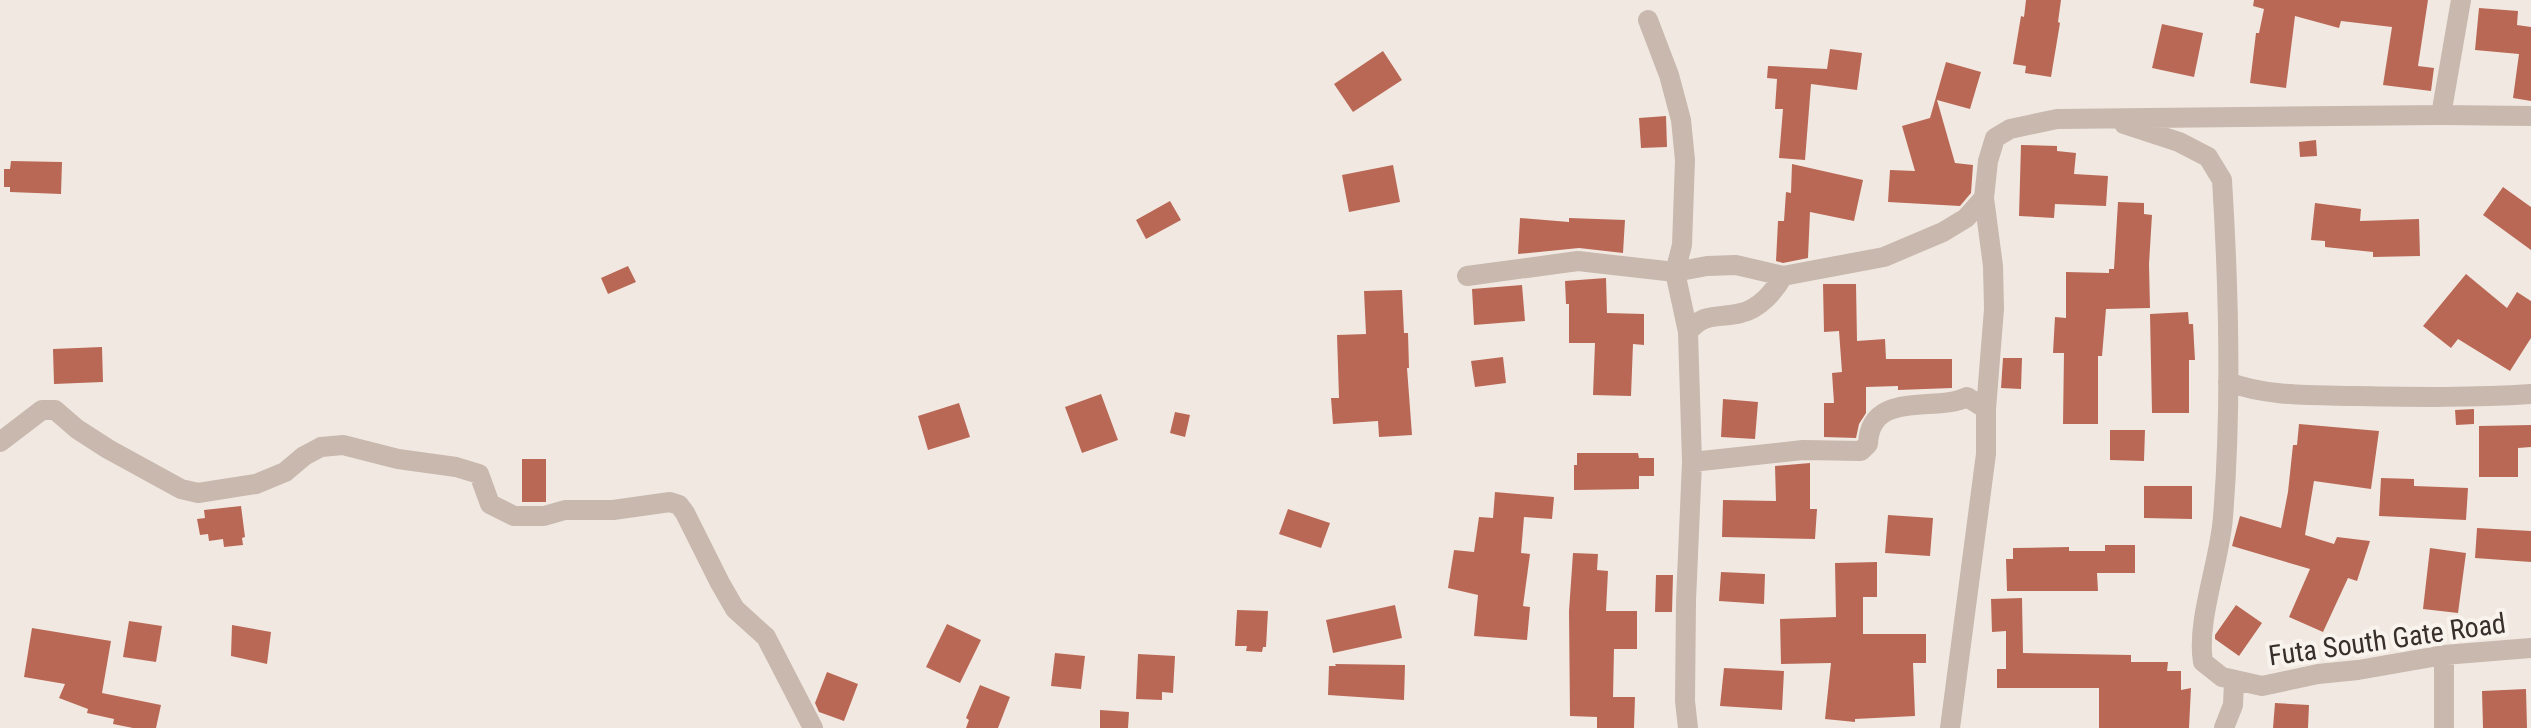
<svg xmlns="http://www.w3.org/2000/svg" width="2531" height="728" font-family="'Roboto Condensed',sans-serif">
<rect width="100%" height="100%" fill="#f1e9e1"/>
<path fill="#ba6856" d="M 2026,0 L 2061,0 L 2058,22 L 2060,23 L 2051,77 L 2025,73 L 2026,66 L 2013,64 L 2021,16 L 2024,17 Z
M 2254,0 L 2428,0 L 2418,66 L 2434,68 L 2431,91 L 2383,85 L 2392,27 L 2341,21 L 2339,28 L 2295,16 L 2286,88 L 2250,83 L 2256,33 L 2259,33 L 2264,9 L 2253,6 Z
M 2479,8 L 2518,11 L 2517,25 L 2531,27 L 2531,101 L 2513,98 L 2519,54 L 2475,50 Z
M 2162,24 L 2203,33 L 2194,77 L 2152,68 Z
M 1830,49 L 1862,53 L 1857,90 L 1811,84 L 1805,160 L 1779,158 L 1783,109 L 1775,109 L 1777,79 L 1767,78 L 1768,66 L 1827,69 Z
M 1383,51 L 1402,80 L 1353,112 L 1334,84 Z
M 1946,62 L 1981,72 L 1970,109 L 1937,100 L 1955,163 L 1973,165 L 1971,193 L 1960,206 L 1888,202 L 1890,170 L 1915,171 L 1902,126 L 1930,118 Z
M 1666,116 L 1667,147 L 1641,148 L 1639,118 Z
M 2316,140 L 2317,156 L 2300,157 L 2299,142 Z
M 2021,145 L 2057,146 L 2057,151 L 2076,153 L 2074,174 L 2108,176 L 2106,206 L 2055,204 L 2054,218 L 2019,216 Z
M 11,161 L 62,162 L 61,194 L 10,192 L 10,187 L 4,187 L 4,169 L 10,169 Z
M 1792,164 L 1863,180 L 1854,221 L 1810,212 L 1808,258 L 1783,263 L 1776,261 L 1778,221 L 1784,221 L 1786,192 L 1791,193 Z
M 1393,165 L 1400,202 L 1349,212 L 1342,175 Z
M 2503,187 L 2531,207 L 2531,250 L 2483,215 Z
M 1170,201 L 1181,220 L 1146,239 L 1136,220 Z
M 2118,202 L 2144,203 L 2144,214 L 2152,215 L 2149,264 L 2150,308 L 2106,309 L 2102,356 L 2098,356 L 2098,424 L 2063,424 L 2064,353 L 2053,353 L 2055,317 L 2066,318 L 2066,272 L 2109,273 L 2109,269 L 2114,269 Z
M 2315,203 L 2361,209 L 2360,221 L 2419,219 L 2420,256 L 2373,257 L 2373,252 L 2325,247 L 2325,241 L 2311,240 Z
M 1520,218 L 1569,222 L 1569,218 L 1625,220 L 1623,253 L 1579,248 L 1518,254 Z
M 628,266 L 636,282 L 608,294 L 601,278 Z
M 2466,274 L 2507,308 L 2517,292 L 2531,301 L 2531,338 L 2510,371 L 2458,339 L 2451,348 L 2423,326 Z
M 1606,278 L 1607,313 L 1644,314 L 1644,345 L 1633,344 L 1631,396 L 1593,395 L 1595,343 L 1569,343 L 1569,304 L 1566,304 L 1565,281 Z
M 1823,284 L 1856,284 L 1857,341 L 1885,339 L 1886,359 L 1952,359 L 1952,388 L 1898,390 L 1898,386 L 1866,387 L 1866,413 L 1859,424 L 1856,438 L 1824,437 L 1824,403 L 1834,403 L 1832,373 L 1842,372 L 1839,331 L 1824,332 Z
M 1522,285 L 1525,321 L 1474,325 L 1472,289 Z
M 1402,290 L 1404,333 L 1408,333 L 1409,368 L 1407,368 L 1412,435 L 1379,437 L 1378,421 L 1333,424 L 1331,398 L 1339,398 L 1337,335 L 1366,334 L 1364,291 Z
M 2188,312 L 2189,324 L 2193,324 L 2195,360 L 2189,360 L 2189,413 L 2152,413 L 2150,314 Z
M 102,347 L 103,382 L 54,384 L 53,349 Z
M 1503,357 L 1506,383 L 1475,387 L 1471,361 Z
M 2003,358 L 2022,358 L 2021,389 L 2001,388 Z
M 1101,394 L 1118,440 L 1082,453 L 1065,407 Z
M 1723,399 L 1758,402 L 1755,439 L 1721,437 Z
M 959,403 L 970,437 L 928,450 L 918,416 Z
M 2474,409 L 2474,424 L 2456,425 L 2455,410 Z
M 1175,412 L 1190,415 L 1185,437 L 1170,433 Z
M 2299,424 L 2379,431 L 2371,489 L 2314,481 L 2305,535 L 2334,544 L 2337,537 L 2370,541 L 2357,581 L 2348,578 L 2323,632 L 2289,617 L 2310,569 L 2232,546 L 2240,516 L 2281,528 L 2288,492 L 2293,445 L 2297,445 Z
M 2531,425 L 2531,447 L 2518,448 L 2518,477 L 2479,477 L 2479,426 Z
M 2110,430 L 2145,430 L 2144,461 L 2110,460 Z
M 1577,453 L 1638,453 L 1639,458 L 1654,458 L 1654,476 L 1639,476 L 1639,489 L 1574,490 L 1574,465 L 1577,465 Z
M 522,459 L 546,459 L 546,502 L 522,502 Z
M 1810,463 L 1810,509 L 1817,509 L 1815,539 L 1722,537 L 1723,500 L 1776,501 L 1775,466 Z
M 2381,478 L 2414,479 L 2414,486 L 2468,488 L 2466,520 L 2379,516 Z
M 2144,486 L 2192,486 L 2192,519 L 2144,518 Z
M 1495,492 L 1554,497 L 1552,519 L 1524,517 L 1521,553 L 1530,554 L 1523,606 L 1530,607 L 1527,640 L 1474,636 L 1478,595 L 1448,588 L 1454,550 L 1474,552 L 1479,517 L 1493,518 Z
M 241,506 L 245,537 L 242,538 L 243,545 L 224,547 L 223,539 L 209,541 L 208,534 L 200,535 L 197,519 L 205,518 L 204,510 Z
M 1288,509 L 1330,523 L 1321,548 L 1279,534 Z
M 1888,515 L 1933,518 L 1930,556 L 1885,553 Z
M 2477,528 L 2531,531 L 2531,562 L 2475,558 Z
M 2105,545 L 2135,545 L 2135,573 L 2097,573 L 2098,591 L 2007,591 L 2006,559 L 2013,559 L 2013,548 L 2069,547 L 2069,551 L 2105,551 Z
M 2430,548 L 2466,553 L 2458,613 L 2423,609 Z
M 1573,553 L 1598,554 L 1597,570 L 1608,571 L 1606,611 L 1637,611 L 1637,649 L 1614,649 L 1613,697 L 1635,697 L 1634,728 L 1597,728 L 1597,717 L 1570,716 L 1569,611 Z
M 1877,562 L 1877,597 L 1863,597 L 1863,634 L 1926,634 L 1926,663 L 1913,663 L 1915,716 L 1855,719 L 1855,722 L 1825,719 L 1831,663 L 1781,664 L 1780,619 L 1836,617 L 1835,563 Z
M 1721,572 L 1765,574 L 1764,604 L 1719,601 Z
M 1656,575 L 1673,575 L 1672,612 L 1655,612 Z
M 2022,598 L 2023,653 L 2131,655 L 2131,662 L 2168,662 L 2167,671 L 2181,671 L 2181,690 L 2191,688 L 2189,728 L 2099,728 L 2099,688 L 1997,688 L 1997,669 L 2006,669 L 2006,631 L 1992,632 L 1991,599 Z
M 1395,605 L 1402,638 L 1333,653 L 1326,620 Z
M 2236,605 L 2262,623 L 2239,656 L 2215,639 L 2215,635 Z
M 1237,610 L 1268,611 L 1266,647 L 1263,647 L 1262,652 L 1246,651 L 1247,646 L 1235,646 Z
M 129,621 L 162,626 L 156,662 L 123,657 Z
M 947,624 L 981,640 L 960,683 L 926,667 Z
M 232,625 L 271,632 L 267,664 L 231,656 Z
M 32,628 L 111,641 L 102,693 L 161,705 L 156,728 L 133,728 L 113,724 L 114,719 L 87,713 L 88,709 L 59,698 L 65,684 L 24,677 Z
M 1055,653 L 1085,656 L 1081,689 L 1051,686 Z
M 1138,654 L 1175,656 L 1173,693 L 1162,692 L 1162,700 L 1136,699 Z
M 1335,664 L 1405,665 L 1404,700 L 1328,695 L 1329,666 L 1336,666 Z
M 1724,668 L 1784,671 L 1782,710 L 1720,706 Z
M 827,672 L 858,684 L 844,721 L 819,712 L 815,703 Z
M 980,685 L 1010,697 L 998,728 L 966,728 L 969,720 L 966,718 Z
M 2526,689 L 2527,728 L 2483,728 L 2482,691 Z
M 2275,703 L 2309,705 L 2308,728 L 2273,728 Z
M 1100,710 L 1129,712 L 1128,728 L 1100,728 Z"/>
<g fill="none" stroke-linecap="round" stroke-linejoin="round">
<path stroke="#c8b8ae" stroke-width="20" d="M 1648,20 L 1669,75 L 1681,120 L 1685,160 L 1682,245 L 1675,272 L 1688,332 L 1692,462 L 1686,601 L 1685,701 L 1688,728
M 2441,115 L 2461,0
M 2124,124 L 2179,142 L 2208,157 L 2222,180 C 2229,292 2232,405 2223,517 C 2220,561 2196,621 2203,662 L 2222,677 L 2262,686 L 2318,674 L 2358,670 L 2444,655 L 2531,648
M 1467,276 L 1578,261 L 1675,272 L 1707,266 L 1736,265 L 1783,276 L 1884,257 L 1943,232 L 1966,218 L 1984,198
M 1688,332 C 1705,311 1718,319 1741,313 C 1759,309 1774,292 1783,276
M 2228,382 C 2268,397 2314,395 2357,396 C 2415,397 2473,398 2531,394
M 0,442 L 42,410 L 55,410 L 77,429 L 108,449 L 181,489 L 198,493 L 256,484 L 285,472 L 304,456 L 321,447 L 343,445 L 398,459 L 456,467 L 479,474 L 490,504 L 514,516 L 544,516 L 565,510 L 613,510 L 670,502 L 679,505 L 685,513 L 720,583 L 735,609 L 766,637 L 813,728
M 1692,462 L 1803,450 L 1861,451 L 1868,444 C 1870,389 1936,413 1967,397 L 1986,409
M 2444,655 L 2444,728
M 1950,728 L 1986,454 L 1986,409 L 1994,309 L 1993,266 L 1984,198 L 1988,161 L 1995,138 L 2010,129 L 2057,119 L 2441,115 L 2531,116
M 2224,728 L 2233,705 L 2234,682"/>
</g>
<g text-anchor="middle" stroke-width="8" stroke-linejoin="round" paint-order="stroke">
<g font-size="28" fill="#382f2c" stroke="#f9f3ed">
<text transform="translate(2387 639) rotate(-8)" y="10">Futa South Gate Road</text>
</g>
</g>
</svg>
